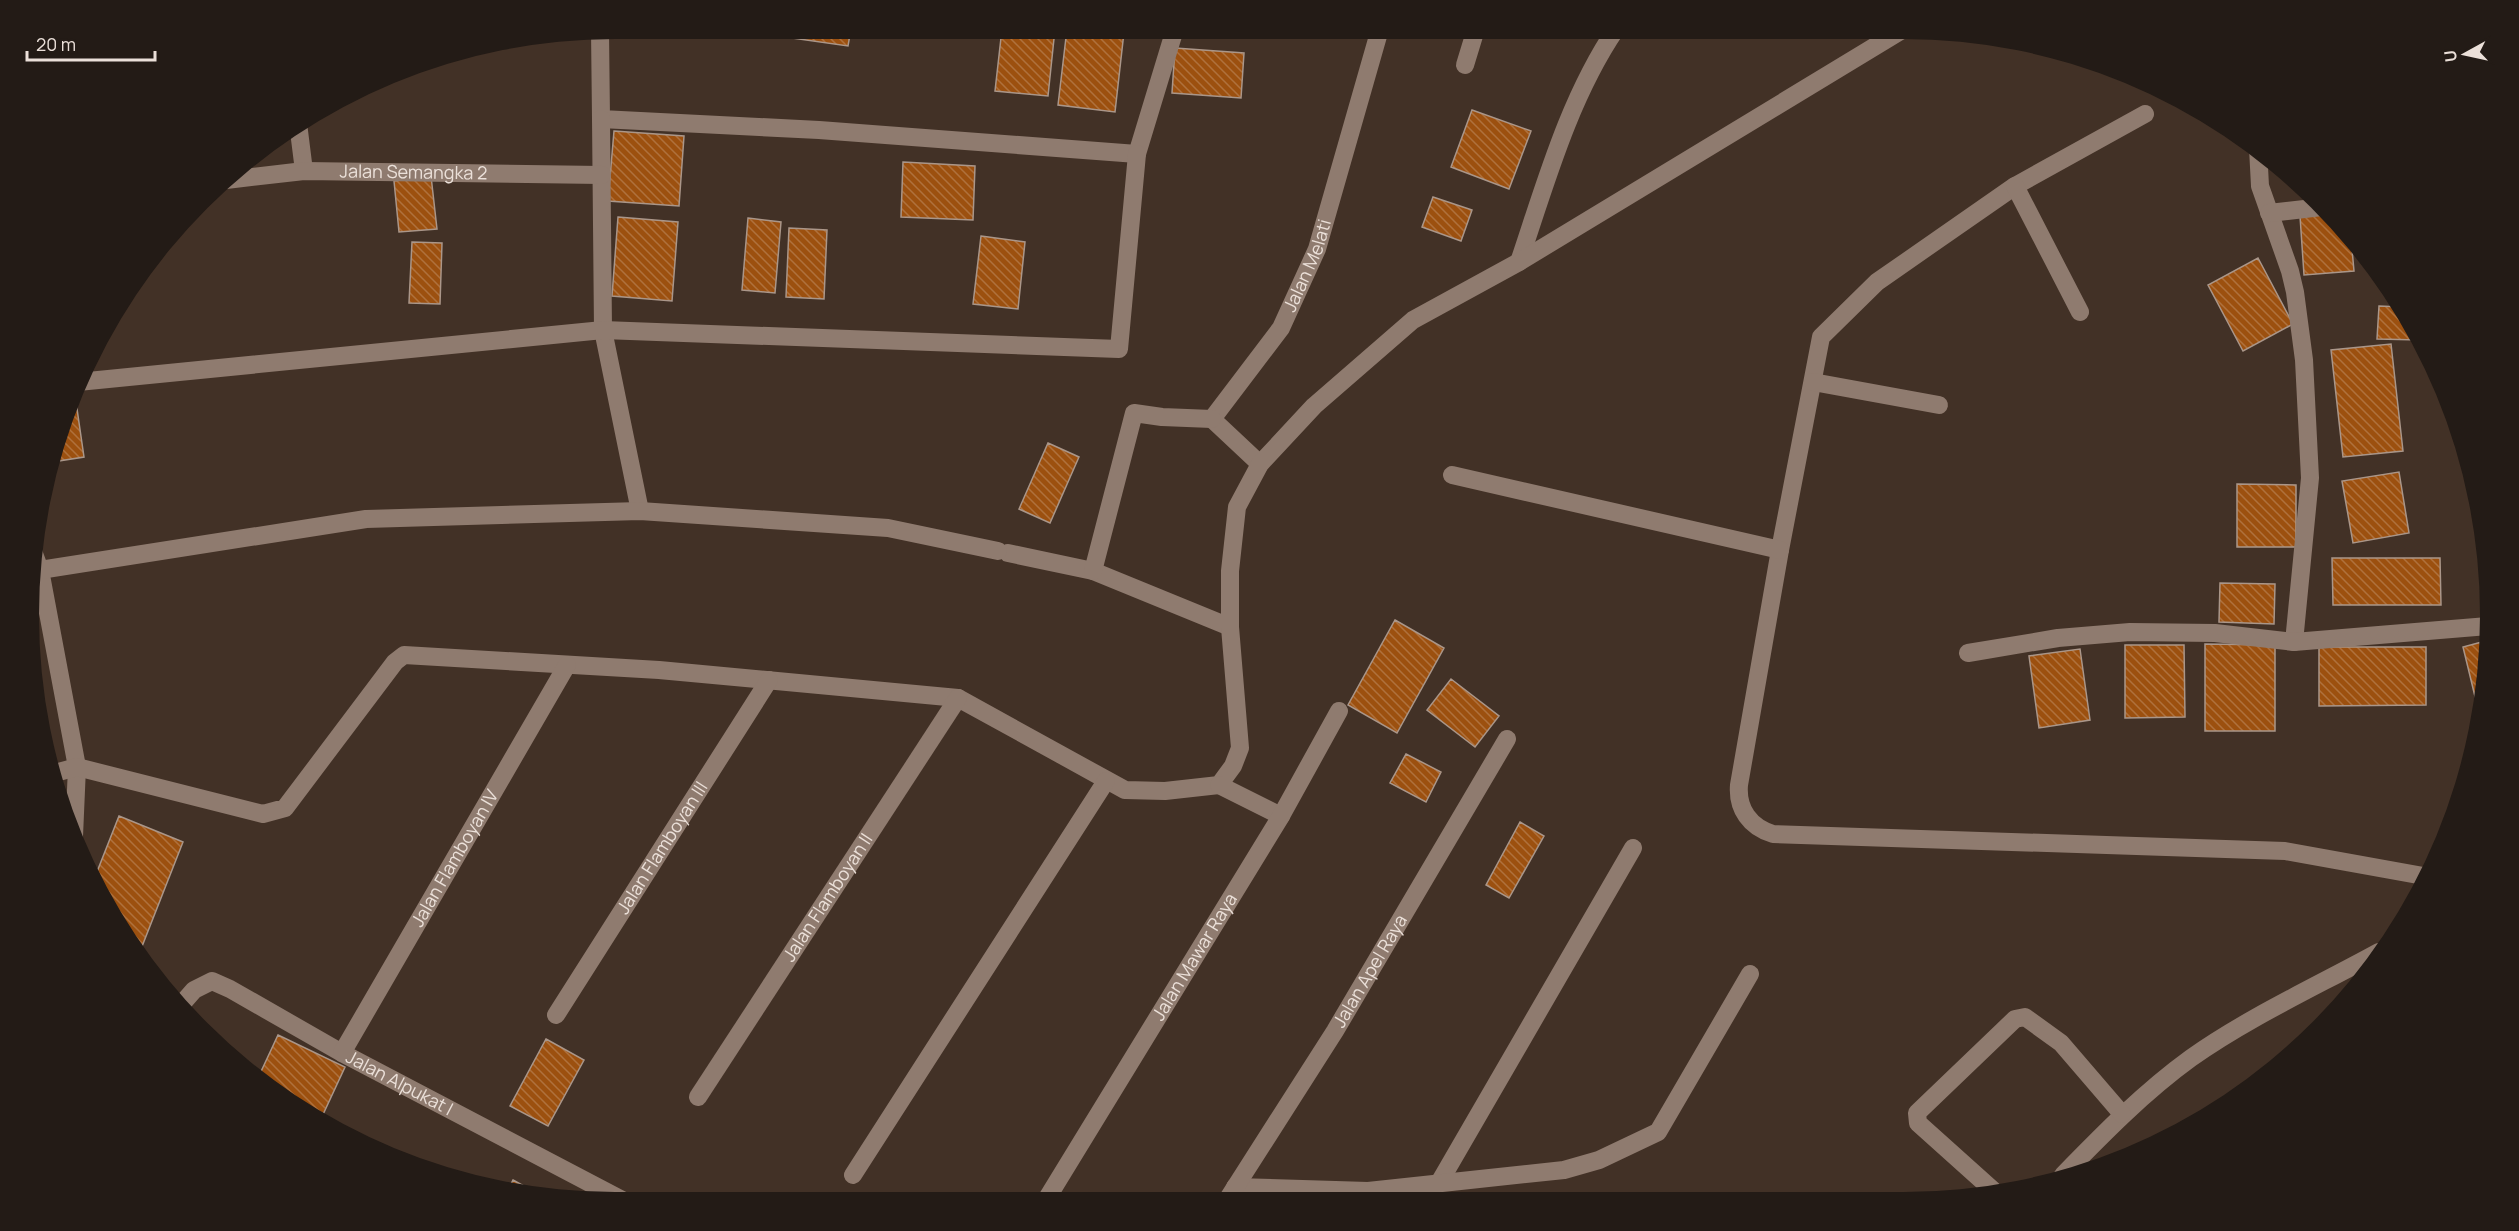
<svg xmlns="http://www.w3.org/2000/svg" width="2519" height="1231" font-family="Manrope,sans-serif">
<defs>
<pattern id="building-back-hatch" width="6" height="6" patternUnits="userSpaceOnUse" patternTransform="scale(1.5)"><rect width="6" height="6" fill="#9c500f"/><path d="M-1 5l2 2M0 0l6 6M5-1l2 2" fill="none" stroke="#af713d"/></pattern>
</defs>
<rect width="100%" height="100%" fill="#423126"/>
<path fill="url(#building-back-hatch)" stroke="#aa9689" stroke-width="1.5" d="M 757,29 L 851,29 L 848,46 L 756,33 Z
M 1002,29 L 1055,29 L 1048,96 L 995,91 Z
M 1067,29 L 1124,32 L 1115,112 L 1058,105 Z
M 1175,48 L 1244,53 L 1241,98 L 1172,93 Z
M 1472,110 L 1531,131 L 1509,189 L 1451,167 Z
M 614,131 L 684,136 L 679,206 L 608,201 Z
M 903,162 L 975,166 L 973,220 L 901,217 Z
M 431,176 L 437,229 L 399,232 L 394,181 Z
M 1433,197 L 1472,210 L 1461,241 L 1422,227 Z
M 2329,214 L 2351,238 L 2354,271 L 2304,275 L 2300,216 Z
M 618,217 L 678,222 L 672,301 L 612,296 Z
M 748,218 L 781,222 L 775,293 L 742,290 Z
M 789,228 L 827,230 L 824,299 L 786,297 Z
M 981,236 L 1025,242 L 1018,309 L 973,304 Z
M 412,242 L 442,243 L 440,304 L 409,303 Z
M 2258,258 L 2293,324 L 2243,351 L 2208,285 Z
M 2379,306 L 2401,307 L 2412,322 L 2420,340 L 2377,339 Z
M 2391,344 L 2403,451 L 2343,457 L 2331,350 Z
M 72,395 L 75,395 L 84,457 L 52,462 Z
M 1048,443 L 1079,457 L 1050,523 L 1019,509 Z
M 2399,472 L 2409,533 L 2353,543 L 2342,481 Z
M 2237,484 L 2296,485 L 2296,547 L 2237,547 Z
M 2332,558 L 2440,558 L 2441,605 L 2333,605 Z
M 2220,583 L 2275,584 L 2274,624 L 2219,622 Z
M 1395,620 L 1444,648 L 1397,733 L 1348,705 Z
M 2489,640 L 2489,654 L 2479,713 L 2463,647 Z
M 2205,644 L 2275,645 L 2275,731 L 2205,731 Z
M 2125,645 L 2184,645 L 2185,717 L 2125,718 Z
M 2319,647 L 2426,647 L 2426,705 L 2319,706 Z
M 2080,649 L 2090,720 L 2039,728 L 2029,656 Z
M 1451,679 L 1499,716 L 1475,747 L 1427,710 Z
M 1406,754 L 1441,772 L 1426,802 L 1390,783 Z
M 119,816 L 183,842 L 139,954 L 128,942 L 93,882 Z
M 1520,822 L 1544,836 L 1509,898 L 1486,885 Z
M 278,1035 L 345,1067 L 320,1121 L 289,1103 L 258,1078 Z
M 546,1039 L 584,1060 L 548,1126 L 510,1106 Z
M 513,1180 L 540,1195 L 508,1190 Z"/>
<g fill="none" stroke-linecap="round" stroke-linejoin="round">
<g stroke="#8f7b6f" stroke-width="18">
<path d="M 600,30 L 601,119 L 819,130 L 1137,154 L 1175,29"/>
<path d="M 1465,65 L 1476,29"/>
<path d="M 2145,114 L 2015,186 L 1877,282 L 1821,337 L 1780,550 L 1739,785 C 1737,809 1750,827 1773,834 L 2285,851 L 2429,877"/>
<path d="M 601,119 L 603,330 L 640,511"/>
<path d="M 298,123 L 304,171"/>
<path d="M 2258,148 L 2260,186 L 2290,271 L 2295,292 L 2304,360 L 2310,478 L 2294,642"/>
<path id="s1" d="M 226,180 L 304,171 L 602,175"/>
<path d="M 2015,186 L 2080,312"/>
<path d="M 2269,213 L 2322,207"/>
<path d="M 1519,262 C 1545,185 1569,98 1616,29"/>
<path d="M 78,382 L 603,330 L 1119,349 L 1137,154"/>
<path d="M 1813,382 L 1939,405"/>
<path id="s2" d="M 1260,464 L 1212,419 L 1281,328 L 1317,249 L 1380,29"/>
<path d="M 1452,475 L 1780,550"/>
<path d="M 33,551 L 40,570 L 77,767 L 74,836"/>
<path d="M 1008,553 L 1093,571 L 1230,627"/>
<path d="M 40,570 L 366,519 L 640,511 L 888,528 L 998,551"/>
<path d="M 1093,571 L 1134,413 L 1162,417 L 1212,419"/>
<path d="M 1968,653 L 2058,638 L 2130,632 L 2215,633 L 2294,642 L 2488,626"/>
<path d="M 51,774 L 77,767 L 263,814 L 285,808 L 395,662 L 404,655 L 659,670 L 958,698 L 1125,790 L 1165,791 L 1219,785 L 1233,766 L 1240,748 L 1230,627 L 1230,571 L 1237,507 L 1260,464 L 1314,406 L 1413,320 L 1519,262 L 1902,30"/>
<path d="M 1219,785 L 1281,816"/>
<path id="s3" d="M 180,1006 L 194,990 L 212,981 L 230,989 L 342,1053 L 624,1201"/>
<path id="s4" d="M 556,1015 L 769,680"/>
<path id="s5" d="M 342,1053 L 567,665"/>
<path id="s6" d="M 698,1097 L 958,698"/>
<path d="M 853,1175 L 1106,781"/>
<path d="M 2063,1175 C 2103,1134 2144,1092 2191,1058 C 2249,1017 2317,986 2379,952"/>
<path d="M 1439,1183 L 1633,848"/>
<path d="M 1235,1187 L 1368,1191 L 1564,1170 L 1599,1160 L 1658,1132 L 1750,974"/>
<path d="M 1996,1193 L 1918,1123 L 1917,1113 L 2015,1019 L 2025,1017 L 2061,1043 L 2122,1114"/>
<path id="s7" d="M 1046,1200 L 1281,816 L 1339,711"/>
<path id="s8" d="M 1227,1200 L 1335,1031 L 1507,739"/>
</g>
</g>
<g text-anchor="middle" stroke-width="5" stroke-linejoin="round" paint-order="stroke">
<g font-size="18" fill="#ebe0d9" stroke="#231b16">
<text dy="6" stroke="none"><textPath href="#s1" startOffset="188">Jalan Semangka 2</textPath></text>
<text dy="6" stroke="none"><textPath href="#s2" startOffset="248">Jalan Melati</textPath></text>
<text dy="6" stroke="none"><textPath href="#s4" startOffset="198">Jalan Flamboyan III</textPath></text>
<text dy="6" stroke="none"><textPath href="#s5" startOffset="225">Jalan Flamboyan IV</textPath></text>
<text dy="6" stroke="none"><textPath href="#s6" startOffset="238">Jalan Flamboyan II</textPath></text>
<text dy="6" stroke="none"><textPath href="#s7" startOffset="285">Jalan Mawar Raya</textPath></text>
<text dy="6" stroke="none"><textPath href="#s8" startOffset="270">Jalan Apel Raya</textPath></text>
<text dy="6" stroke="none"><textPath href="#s3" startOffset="255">Jalan Alpukat I</textPath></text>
</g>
</g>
<path d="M0 0H2519V1231H0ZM615 39H1904A576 576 0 0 1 2480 615V616A576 576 0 0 1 1904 1192H615A576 576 0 0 1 39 616V615A576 576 0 0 1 615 39Z" fill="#231b16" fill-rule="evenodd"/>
<g transform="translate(2465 54) rotate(262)" stroke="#231b16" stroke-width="4.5" paint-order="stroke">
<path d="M0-4.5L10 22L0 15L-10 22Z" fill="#ebe0d9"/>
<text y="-9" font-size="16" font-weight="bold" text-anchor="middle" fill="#ebe0d9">U</text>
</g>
<path d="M27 51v9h128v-9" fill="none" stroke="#ebe0d9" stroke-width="3"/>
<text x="36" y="51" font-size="18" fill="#ebe0d9" stroke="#231b16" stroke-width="4.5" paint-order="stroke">20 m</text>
</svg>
